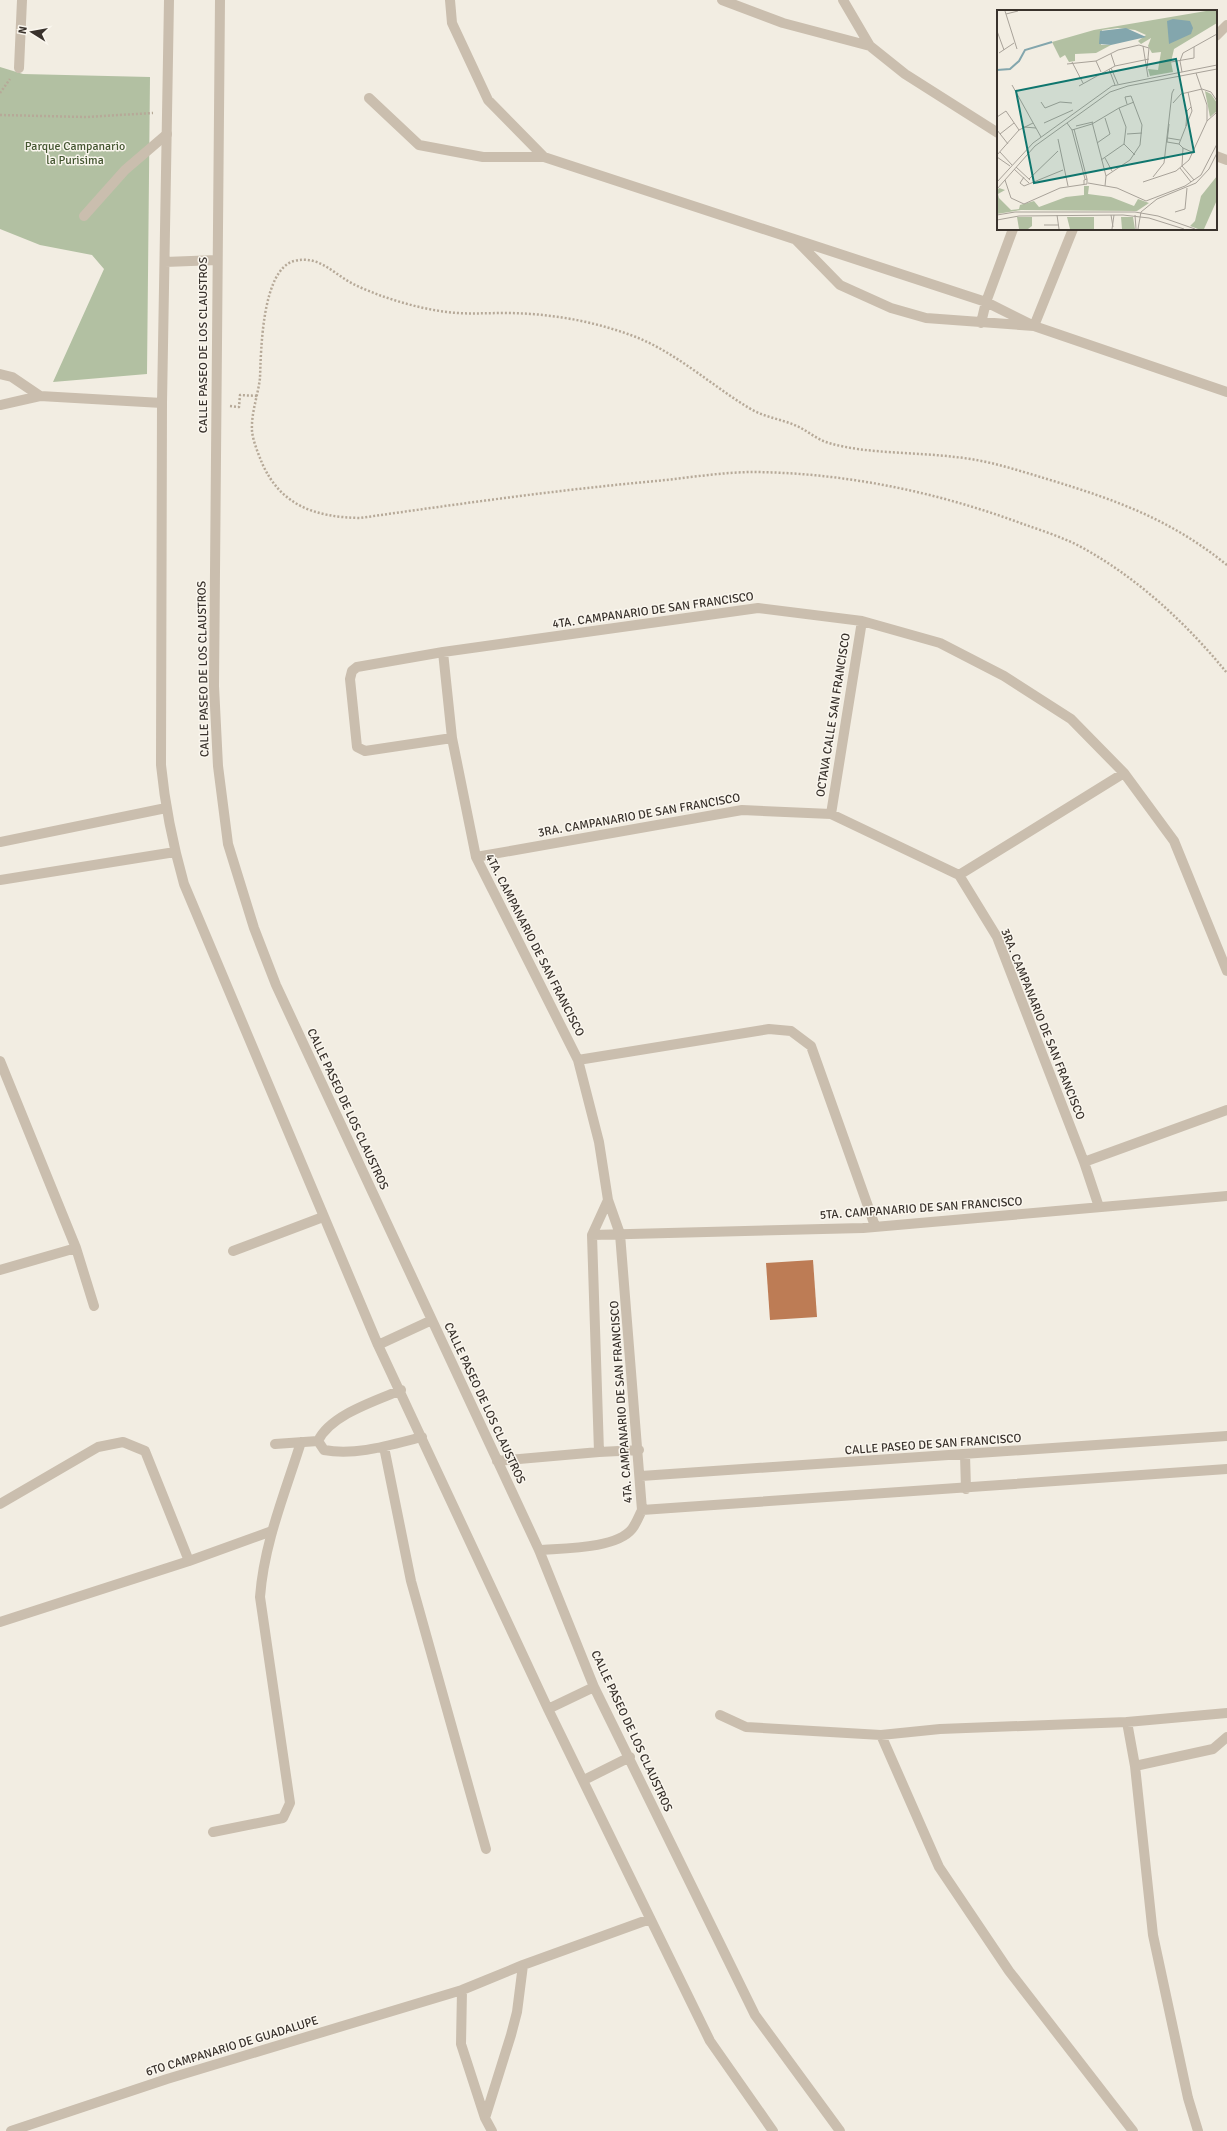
<svg xmlns="http://www.w3.org/2000/svg" width="1227" height="2131" font-family="Signika,sans-serif">
<rect width="100%" height="100%" fill="#f2ede2"/>
<path fill="#b2c0a2" d="M 0,67 L 23,74 L 150,77 L 147,374 L 53,382 L 104,269 L 92,255 L 40,245 L 0,229 Z"/>
<path fill="#bd7c55" d="M 813,1260 L 817,1317 L 770,1320 L 766,1263 Z"/>
<g fill="none" stroke-linecap="round" stroke-linejoin="round">
<path stroke="#b6a998" stroke-width="2.5" stroke-dasharray="2 2" stroke-linecap="butt" d="M 0,93 L 10,79
M 0,115 L 86,117 L 153,113
M 230,406 L 239,407 L 240,395 L 258,396
M 1227,565 C 1170,519 1116,500 1047,479 C 1017,470 987,460 955,457 C 916,452 866,454 829,443 C 818,440 809,432 799,427 C 783,419 765,418 749,408 C 711,385 678,354 636,337 C 594,321 549,313 504,313 C 488,313 473,314 457,313 C 431,311 404,304 379,295 C 369,291 358,287 348,281 C 331,271 317,255 294,261 C 262,270 261,350 260,378 C 258,395 251,413 252,431 C 253,441 258,453 262,463 C 281,506 315,517 360,518 C 458,504 557,490 656,481 C 688,478 722,472 754,472 C 846,473 937,492 1023,524 C 1043,531 1065,538 1083,548 C 1139,579 1187,624 1227,673"/>
<path stroke="#cabeae" stroke-width="10" d="M 84,216 L 125,170 L 167,134
M 233,1251 L 323,1217
M 0,1504 L 98,1447 L 123,1442 L 145,1451 L 189,1561
M 0,1622 L 189,1561 L 272,1531"/>
<path stroke="#cabeae" stroke-width="10" d="M 169,0 L 162,403 L 161,765 C 165,806 173,845 184,884 L 378,1345 L 548,1709 L 710,2041 L 773,2131
M 220,0 L 214,686 L 218,766 L 228,844 L 254,928 L 276,985 L 539,1550 L 594,1687 L 755,2015 L 840,2131
M 450,0 L 452,23 L 488,100 L 544,157
M 722,0 L 783,23 L 870,46
M 843,0 L 870,46 L 905,74 L 998,133
M 1216,36 L 1227,25
M 19,68 L 22,0
M 369,98 L 419,145 L 483,157 L 544,157 L 986,302 L 1034,326 L 1227,392
M 1216,156 L 1227,160
M 796,240 L 840,285 L 891,308 L 926,318 L 1034,326 L 1073,229
M 165,262 L 217,260
M 981,323 L 986,302 L 1013,229
M 0,374 L 12,377 L 40,396
M 0,405 L 40,396 L 162,403
M 443,652 L 452,738 L 476,857 L 578,1060 L 599,1142 L 608,1200 L 620,1234 L 642,1510 C 639,1516 636,1524 632,1529 C 616,1549 563,1548 539,1550
M 452,738 L 365,751 L 357,747 L 350,679 L 352,671 L 357,667 L 443,652 L 758,608 L 862,621 L 940,643 L 1004,676 L 1071,719 L 1124,773 L 1174,841 L 1227,971
M 831,814 L 862,621
M 0,842 L 166,808
M 476,857 L 742,810 L 831,814 L 959,875 L 997,937 L 1084,1162 L 1099,1207
M 959,875 L 1124,773
M 0,880 L 175,852
M 578,1060 L 769,1029 L 791,1031 L 811,1046 L 875,1226
M 0,1061 L 76,1248 L 94,1306
M 1084,1162 L 1227,1110
M 592,1235 L 863,1228 L 1227,1196
M 0,1270 L 76,1248
M 378,1345 L 432,1320
M 318,1441 L 324,1450 C 356,1456 390,1445 422,1437
M 318,1441 C 330,1415 375,1401 401,1390
M 275,1444 L 318,1441
M 384,1447 L 411,1581 L 486,1849
M 599,1452 L 592,1235 L 608,1200
M 965,1455 L 966,1489
M 497,1461 L 599,1452 L 639,1450
M 641,1476 L 1227,1436
M 642,1510 L 1227,1469
M 548,1709 L 594,1687
M 720,1715 L 746,1727 L 881,1735 L 940,1729 L 1127,1722 L 1227,1713
M 1127,1722 L 1135,1766 L 1153,1935 L 1188,2098 L 1198,2131
M 881,1735 L 939,1867 L 1009,1971 L 1133,2131
M 1135,1766 L 1213,1749 L 1227,1737
M 584,1780 L 630,1757
M 213,1832 L 283,1818 L 290,1803 L 260,1597 C 264,1543 285,1493 301,1442
M 462,1990 L 461,2044 L 485,2118 L 492,2131
M 485,2118 L 511,2035 L 517,2012 L 523,1965
M 11,2131 L 167,2079 L 462,1990 L 523,1965 L 650,1919"/>
</g>
<g text-anchor="middle" stroke-width="3" stroke-linejoin="round" paint-order="stroke">
<g font-size="12" fill="#445631" stroke="#faf6ee">
<text x="75" y="150">Parque Campanario<tspan x="75" dy="14">la Purisima</tspan></text>
</g>
<g font-size="12" fill="#39322c" stroke="#faf6ee">
<text transform="translate(203 345) rotate(-90)" y="4">CALLE PASEO DE LOS CLAUSTROS</text>
<text transform="translate(653 610) rotate(-8)" y="4">4TA. CAMPANARIO DE SAN FRANCISCO</text>
<text transform="translate(203 669) rotate(-91)" y="4">CALLE PASEO DE LOS CLAUSTROS</text>
<text transform="translate(833 715) rotate(-81)" y="4">OCTAVA CALLE SAN FRANCISCO</text>
<text transform="translate(639 815) rotate(-10)" y="4">3RA. CAMPANARIO DE SAN FRANCISCO</text>
<text transform="translate(535 945) rotate(63)" y="4">4TA. CAMPANARIO DE SAN FRANCISCO</text>
<text transform="translate(1043 1024) rotate(68)" y="4">3RA. CAMPANARIO DE SAN FRANCISCO</text>
<text transform="translate(348 1109) rotate(65)" y="4">CALLE PASEO DE LOS CLAUSTROS</text>
<text transform="translate(921 1208) rotate(-4)" y="4">5TA. CAMPANARIO DE SAN FRANCISCO</text>
<text transform="translate(621 1402) rotate(-94)" y="4">4TA. CAMPANARIO DE SAN FRANCISCO</text>
<text transform="translate(485 1403) rotate(65)" y="4">CALLE PASEO DE LOS CLAUSTROS</text>
<text transform="translate(933 1444) rotate(-4)" y="4">CALLE PASEO DE SAN FRANCISCO</text>
<text transform="translate(632 1731) rotate(65)" y="4">CALLE PASEO DE LOS CLAUSTROS</text>
<text transform="translate(232 2046) rotate(-17)" y="4">6TO CAMPANARIO DE GUADALUPE</text>
</g>
</g>
<g transform="translate(997 10)">
<rect width="220" height="220" fill="#f2ede2"/>
<path d="M 209,1 L 220,1 L 220,13 L 177,39 L 174,52 L 176,62 L 153,66 L 151,59 L 161,60 L 164,42 L 155,43 L 151,36 L 154,28 L 144,34 L 141,31 L 149,25 L 138,20 L 121,18 L 105,20 L 104,35 L 114,35 L 99,43 L 78,44 L 78,51 L 72,52 L 68,45 L 63,48 L 55,32 L 97,20 ZM 208,81 L 214,84 L 220,93 L 220,101 L 213,107 ZM 220,166 L 220,190 L 207,219 L 201,219 L 193,216 L 198,211 L 204,186 ZM 87,176 L 92,176 L 91,184 L 114,187 L 137,196 L 141,189 L 152,193 L 140,201 L 24,200 L 0,204 L 0,181 L 2,178 L 8,180 L 1,184 L 2,188 L 14,200 L 22,199 L 23,195 L 37,191 L 42,197 L 69,187 L 87,185 ZM 20,207 L 35,207 L 35,216 L 31,219 L 22,219 ZM 70,207 L 97,207 L 97,219 L 73,219 ZM 124,207 L 136,207 L 138,219 L 125,219 Z" fill="#b2c0a2"/>
<path d="M 176,9 L 193,11 L 196,18 L 194,24 L 172,34 L 170,11 ZM 129,18 L 149,27 L 114,35 L 102,34 L 103,21 Z" fill="#83a6ad"/>
<path fill="none" stroke="#83a6ad" stroke-width="2" d="M 0,60 L 13,59 L 22,51 L 28,40 L 55,32"/>
<path fill="none" stroke="#a8a299" stroke-width="1" d="M 8,1 L 20,39M 9,4 L 21,1M 0,21 L 7,40M 146,36 L 151,67M 2,43 L 17,33M 114,44 L 118,56M 99,51 L 104,62M 75,52 L 86,73M 174,52 L 197,48 L 197,37M 70,54 L 99,51 L 121,40 L 142,35 L 152,38 L 150,58M 114,58 L 121,74M 112,59 L 118,75M 185,62 L 183,51 L 186,43 L 220,24M 199,63 L 210,95 L 210,111M 15,75 L 44,127M 82,76 L 118,56 L 152,49M 191,82 L 195,101 L 182,134 L 186,138 L 185,156 L 197,170M 44,92 L 48,98 L 63,92 L 75,93M 176,93 L 184,84 L 205,79 L 214,82 L 220,91M 0,107 L 9,101 L 22,120M 95,112 L 109,166 L 108,176M 47,113 L 76,100M 70,113 L 75,120 L 95,114 L 122,98 L 137,92M 172,114 L 170,132 L 182,134M 79,116 L 96,112M 189,116 L 190,101 L 194,97M 27,117 L 39,118M 77,119 L 90,169M 0,120 L 11,134M 75,120 L 88,169M 3,124 L 17,113M 130,124 L 145,123M 171,128 L 183,130M 61,129 L 71,176M 100,133 L 113,124 L 108,108M 127,134 L 138,145M 186,138 L 197,143M 3,142 L 15,155M 0,145 L 22,120 L 36,113M 0,147 L 13,156M 108,148 L 115,161M 104,150 L 127,134 L 129,117 L 122,98M 19,157 L 33,170M 183,158 L 194,172M 17,159 L 32,173M 109,166 L 133,150 L 143,135 L 145,115 L 134,86 L 128,87 L 130,94M 27,167 L 23,173 L 27,176 L 66,160M 156,167 L 167,153 L 175,83 L 177,79M 32,169 L 61,141M 8,170 L 14,188 L 27,194 L 63,178 L 90,174 L 90,169 L 87,170 L 87,174M 0,172 L 36,133 L 115,76 L 220,55M 146,172 L 179,161 L 192,150 L 210,111 L 220,102M 91,173 L 120,178 L 149,191 L 188,176 L 204,165 L 220,134M 0,179 L 38,136 L 113,82 L 131,76 L 220,59M 178,202 L 188,199 L 190,178M 0,205 L 18,202 L 138,202 L 161,206 L 198,219M 60,205 L 62,219M 114,205 L 116,217M 138,205 L 139,219M 0,210 L 22,206 L 126,205 L 152,208 L 187,219M 47,215 L 62,215M 115,219 L 117,205M 141,219 L 144,202 L 160,189 L 199,173 L 212,159 L 220,143"/>
<path fill="#0f766e" fill-opacity="0.15" stroke="#0f766e" stroke-width="2" d="M 179,49 L 197,142 L 37,173 L 19,81 Z"/>
<rect width="220" height="220" fill="none" stroke="#39322c" stroke-width="2"/>
</g>
<g transform="translate(32 32) rotate(281)" stroke="#faf6ee" stroke-width="3" paint-order="stroke">
<path d="M0-3L7 15L0 10L-7 15Z" fill="#39322c"/>
<text y="-6" font-size="11" font-weight="bold" text-anchor="middle" fill="#39322c">N</text>
</g>
</svg>
